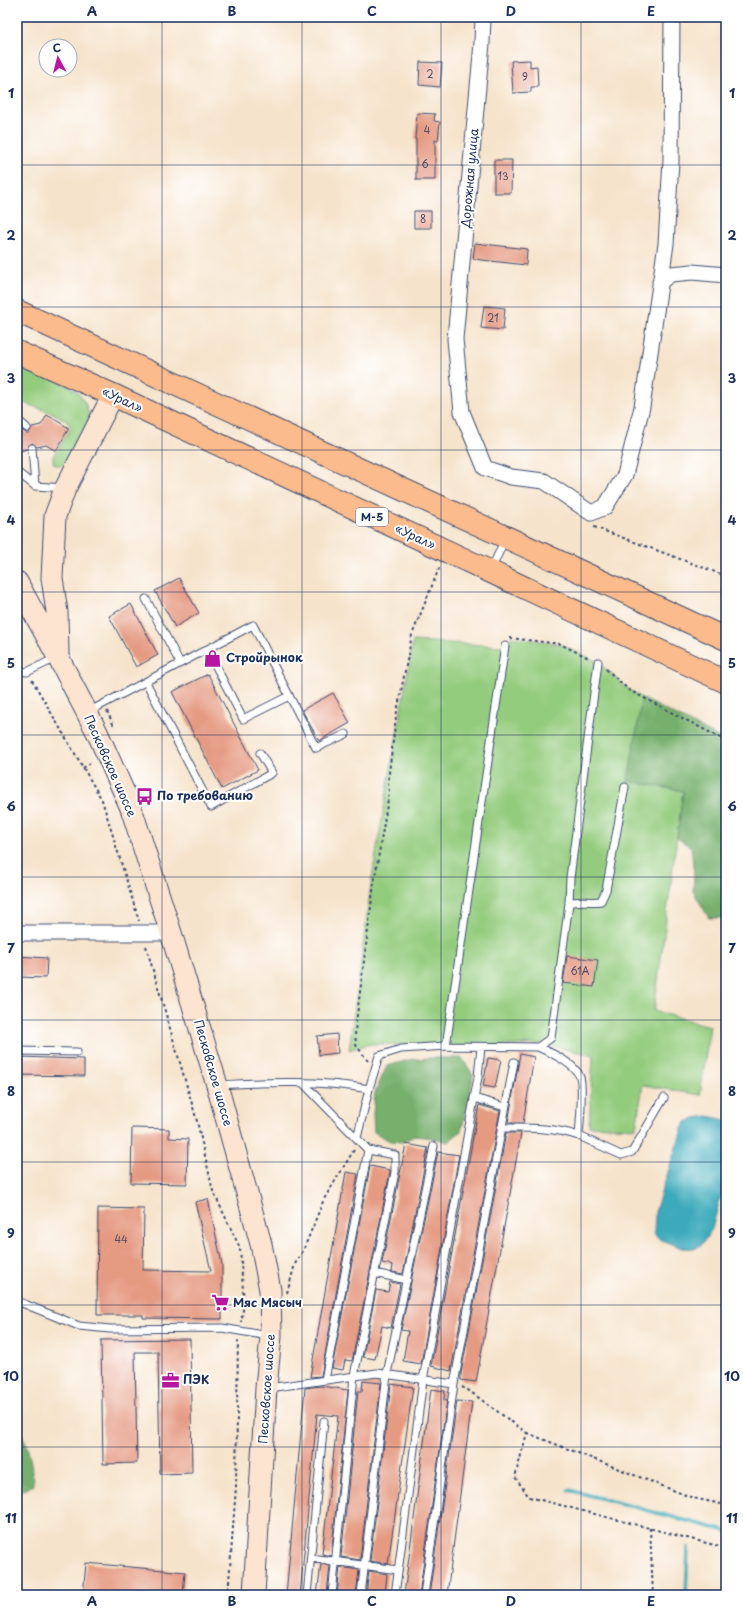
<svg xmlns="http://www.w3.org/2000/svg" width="743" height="1612" font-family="'Playpen Sans',sans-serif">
<rect width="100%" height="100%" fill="#fff"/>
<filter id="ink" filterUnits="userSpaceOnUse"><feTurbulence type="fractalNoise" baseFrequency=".025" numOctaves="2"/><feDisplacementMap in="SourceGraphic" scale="8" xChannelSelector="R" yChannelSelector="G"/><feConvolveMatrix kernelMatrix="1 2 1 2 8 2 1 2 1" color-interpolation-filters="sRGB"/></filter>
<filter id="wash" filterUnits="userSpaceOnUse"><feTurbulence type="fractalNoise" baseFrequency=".012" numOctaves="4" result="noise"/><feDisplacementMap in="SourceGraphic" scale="16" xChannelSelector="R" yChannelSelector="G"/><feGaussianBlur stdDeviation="0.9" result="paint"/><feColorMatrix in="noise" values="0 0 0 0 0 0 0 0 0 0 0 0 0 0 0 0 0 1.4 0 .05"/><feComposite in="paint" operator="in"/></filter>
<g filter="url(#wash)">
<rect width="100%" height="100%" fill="#f6e3cb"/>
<path fill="#94cc7e" stroke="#587e6e" d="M 17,365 C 33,372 63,380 76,391 C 83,397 91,412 88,421 C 86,432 73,454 67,465 L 55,465 L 53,462 L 53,456 L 68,433 L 71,427 C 62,412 32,408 17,400 Z
M 511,637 L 560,644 L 598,662 L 629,690 L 642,698 L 641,705 L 683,791 L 654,1011 L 710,1026 L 700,1095 L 643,1085 L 636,1128 L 589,1126 L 593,1055 L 541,1044 L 481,1047 L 371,1044 L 349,1050 L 372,877 L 413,641 L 505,646 Z"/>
<path fill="#77b06d" stroke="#497066" d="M 642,698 L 726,741 L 726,918 L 709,918 L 693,891 L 694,873 L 691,847 L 677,838 L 683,791 L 628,781 Z
M 429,1058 L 462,1058 L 473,1075 L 469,1101 L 461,1131 L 448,1142 L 434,1138 L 414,1136 L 402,1142 L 390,1141 L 374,1132 L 373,1114 L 375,1092 L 387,1066 L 409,1060 Z
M 17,1425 C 29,1446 32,1461 33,1485 L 25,1490 L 17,1489 Z"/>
<path fill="#3caabb" stroke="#2c6c8c" d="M 708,1116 L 726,1120 L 726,1177 L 712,1229 L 703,1243 L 695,1249 L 682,1248 L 658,1239 L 654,1233 L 655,1211 L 684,1123 L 695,1118 Z"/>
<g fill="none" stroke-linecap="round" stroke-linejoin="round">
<path stroke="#3caabb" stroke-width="3.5" d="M 569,1490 L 726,1531
M 686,1595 L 688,1547"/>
</g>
<g id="blocks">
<path fill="#e59a82" d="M 530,60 L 530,67 L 537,66 L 538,87 L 531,87 L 531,92 L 513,93 L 511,61 Z
M 420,62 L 442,63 L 440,87 L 419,85 Z
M 417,113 L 435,114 L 434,121 L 440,122 L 438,141 L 435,140 L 435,180 L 416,180 L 416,139 L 415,139 Z
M 494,160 L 512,160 L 511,193 L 494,193 Z
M 414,211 L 431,211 L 431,228 L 414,228 Z
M 475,243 L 527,249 L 526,265 L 473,259 Z
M 484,306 L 505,308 L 503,330 L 481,328 Z
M 47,415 L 69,428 L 56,451 L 46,445 L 37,447 L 32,443 L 28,446 L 27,449 L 17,452 L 17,431 L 21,430 L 26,433 L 29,433 L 32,427 L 41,425 Z
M 179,578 L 199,613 L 175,627 L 155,591 Z
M 131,604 L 158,655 L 136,667 L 109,616 Z
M 208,674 L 258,770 L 222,789 L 172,692 Z
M 333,693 L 350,723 L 319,741 L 302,710 Z
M 17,956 L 47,958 L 46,978 L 17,977 Z
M 567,956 L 598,960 L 594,987 L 563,983 Z
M 337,1034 L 338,1053 L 319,1055 L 317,1036 Z
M 520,1054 L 534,1057 L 523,1123 L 508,1123 Z
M 17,1057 L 84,1059 L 84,1076 L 17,1075 Z
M 488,1058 L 501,1060 L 495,1088 L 483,1086 Z
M 479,1105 L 500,1111 L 451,1371 L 431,1366 Z
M 132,1128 L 169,1129 L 169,1138 L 188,1139 L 187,1184 L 131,1183 Z
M 506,1133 L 521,1133 L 476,1382 L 461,1380 L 461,1373 Z
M 406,1144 L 428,1148 L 403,1274 L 392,1272 L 393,1265 L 382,1263 Z
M 438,1152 L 459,1155 L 421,1364 L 403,1361 L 408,1331 L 401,1330 Z
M 370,1166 L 390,1170 L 390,1172 L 352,1361 L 345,1360 L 343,1370 L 332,1368 Z
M 346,1172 L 358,1174 L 321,1376 L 310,1377 Z
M 208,1199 L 222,1264 L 222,1319 L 143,1318 L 143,1315 L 97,1315 L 98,1208 L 144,1209 L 143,1270 L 211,1271 L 195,1202 Z
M 390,1282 L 400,1284 L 391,1328 L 382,1326 L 375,1359 L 363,1357 L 376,1290 L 388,1292 Z
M 190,1339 L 192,1473 L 160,1474 L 158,1352 L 135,1352 L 137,1463 L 103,1464 L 101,1340 Z
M 363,1381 L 381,1383 L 360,1560 L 341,1557 L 358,1391 L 362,1391 Z
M 391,1384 L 413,1387 L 388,1564 L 370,1561 Z
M 321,1386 L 348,1390 L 331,1556 L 322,1554 L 338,1416 L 317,1414 L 300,1595 L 286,1595 L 305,1388 Z
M 431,1389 L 445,1391 L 444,1400 L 447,1400 L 419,1595 L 404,1595 Z
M 457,1401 L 472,1402 L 447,1595 L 429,1595 Z
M 86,1563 L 185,1572 L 183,1595 L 83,1595 Z
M 321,1564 L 330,1566 L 327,1595 L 317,1595 Z
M 340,1567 L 359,1570 L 356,1595 L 337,1595 Z
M 369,1571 L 387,1574 L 385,1595 L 366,1595 Z"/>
</g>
</g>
<g filter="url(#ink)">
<use href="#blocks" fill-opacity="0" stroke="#3c4a6e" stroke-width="1"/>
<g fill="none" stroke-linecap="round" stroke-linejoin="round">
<defs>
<path id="lane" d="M 17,419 L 27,428
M 32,448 L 35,486
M 17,472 L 35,486 L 64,488
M 491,570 L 505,539
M 146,599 L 180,663
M 207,649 L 243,719 L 289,696
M 17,671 L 27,672 L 56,658
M 146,682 L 211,807 L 272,773 L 260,753
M 88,712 L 253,625 L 316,748 L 346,734
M 569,903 C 580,899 590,903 601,901 L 606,890 L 625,787
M 446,1046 L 505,646
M 538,1047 L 551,1038 L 569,903 L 570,878 L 598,662
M 17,1051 L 77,1052
M 303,1083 L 368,1150 L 395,1155 L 395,1172 L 354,1376 L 332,1595
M 219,1085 C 269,1082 319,1080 369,1089 L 379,1056 L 401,1049 L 446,1046 L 538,1047 C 550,1052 575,1064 580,1077 C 583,1087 580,1124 579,1136 L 621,1155 L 632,1152 L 664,1098
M 474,1098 L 505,1107
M 501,1128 C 527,1128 554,1127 579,1136
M 357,1138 L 369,1089
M 374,1273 L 407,1280
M 17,1301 L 79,1326 L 110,1329 L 222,1328 L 269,1336
M 325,1380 L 368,1150
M 268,1388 L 377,1373 L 454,1384
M 311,1558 L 398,1570
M 307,1595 L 324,1421
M 361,1595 L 387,1374 L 434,1146
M 395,1595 L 423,1380 L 478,1077 L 481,1047
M 424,1595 L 454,1384 L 514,1062"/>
<path id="street" d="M 483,17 L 482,43 L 455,339 L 462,412 L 485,468 L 511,477 L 544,481 L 591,513 L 605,507 L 625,475 L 642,407 L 666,244 L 671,161 L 672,17
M 660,282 L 671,274 L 692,272 L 726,275
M 17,933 L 171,933"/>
<path id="secondary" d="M 17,582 L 58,657 L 97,732 L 131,808 L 171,933 L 217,1085 L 261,1244 L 270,1290 L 271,1336 L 266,1388 L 254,1595
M 58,653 L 57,612 L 52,578 L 55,516 L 65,489 L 113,395"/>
<path id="highway" d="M 17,311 L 726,639
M 17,352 L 113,395 L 726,682"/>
</defs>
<use href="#lane" stroke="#3c4a6e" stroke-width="9"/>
<use href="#street" stroke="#3c4a6e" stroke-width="17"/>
<use href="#secondary" stroke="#3c4a6e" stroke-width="23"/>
<use href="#highway" stroke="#3c4a6e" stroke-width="24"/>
<path stroke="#3c4a6e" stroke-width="2" stroke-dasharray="3 3" stroke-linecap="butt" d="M 594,527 L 726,576
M 510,638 L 560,644 L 589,658
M 606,669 L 629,690 L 726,741
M 32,680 L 102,800 L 139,921
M 107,711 L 113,724 L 112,725
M 83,768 L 92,762
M 146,946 L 197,1121 L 213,1191 L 240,1248 L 244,1304 L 241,1322
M 368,1061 L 356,1045 L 355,1031 L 374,883 L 389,793 L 388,781 L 396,717 L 412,635 L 440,566
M 287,1293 L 295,1264 L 303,1251 L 324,1199 L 354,1150
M 462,1387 L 468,1390 L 527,1433 L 515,1477 L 529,1497 L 726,1548
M 527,1433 L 693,1498 L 726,1505
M 650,1528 L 653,1595
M 228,1595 L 236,1487 L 238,1340"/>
<use href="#lane" stroke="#fff" stroke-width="7"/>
<use href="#street" stroke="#fff" stroke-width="15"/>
<use href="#secondary" stroke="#fde4d1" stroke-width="21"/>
<use href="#highway" stroke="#fbbb8c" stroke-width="22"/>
</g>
</g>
<path fill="none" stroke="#1b2f5e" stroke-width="1" stroke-opacity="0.55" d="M 162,17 L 162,1595M 302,17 L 302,1595M 441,17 L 441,1595M 581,17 L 581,1595M 17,165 L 726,165M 17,307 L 726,307M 17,450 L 726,450M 17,592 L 726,592M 17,735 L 726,735M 17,877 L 726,877M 17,1020 L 726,1020M 17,1162 L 726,1162M 17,1305 L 726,1305M 17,1447 L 726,1447"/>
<defs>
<symbol id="shop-bare" viewBox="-9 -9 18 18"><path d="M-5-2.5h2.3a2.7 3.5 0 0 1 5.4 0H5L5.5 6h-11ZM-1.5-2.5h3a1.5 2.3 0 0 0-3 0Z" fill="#b5179e" stroke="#fff" stroke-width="2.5" paint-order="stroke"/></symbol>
<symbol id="bus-bare" viewBox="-9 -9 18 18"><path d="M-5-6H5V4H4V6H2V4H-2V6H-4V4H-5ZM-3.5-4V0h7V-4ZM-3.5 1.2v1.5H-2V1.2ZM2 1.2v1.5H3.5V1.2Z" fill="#b5179e" stroke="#fff" stroke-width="2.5" paint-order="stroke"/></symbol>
<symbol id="supermarket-bare" viewBox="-9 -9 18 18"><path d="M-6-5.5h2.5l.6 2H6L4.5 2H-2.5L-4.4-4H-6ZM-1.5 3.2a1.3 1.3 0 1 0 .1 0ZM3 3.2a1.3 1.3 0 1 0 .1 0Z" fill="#b5179e" stroke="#fff" stroke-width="2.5" paint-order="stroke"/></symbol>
<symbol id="office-bare" viewBox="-9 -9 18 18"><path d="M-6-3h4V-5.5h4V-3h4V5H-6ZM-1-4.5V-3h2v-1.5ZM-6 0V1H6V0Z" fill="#b5179e" stroke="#fff" stroke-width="2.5" paint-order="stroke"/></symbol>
</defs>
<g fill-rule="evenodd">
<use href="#shop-bare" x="200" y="646" width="25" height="25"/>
<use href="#bus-bare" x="132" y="784" width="25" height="25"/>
<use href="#supermarket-bare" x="208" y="1290" width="25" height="25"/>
<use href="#office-bare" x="158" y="1368" width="25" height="25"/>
</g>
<g text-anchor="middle" stroke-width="4" stroke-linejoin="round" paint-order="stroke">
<g font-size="10" fill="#4e4a67">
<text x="430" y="78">2</text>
<text x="525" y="81">9</text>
<text x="427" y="134">4</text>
<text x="425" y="168">6</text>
<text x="503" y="180">13</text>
<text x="423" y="223">8</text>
<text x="493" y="322">21</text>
<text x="580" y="975">61А</text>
<text x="121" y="1243">44</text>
</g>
<rect fill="#fff" stroke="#5f6d8e" stroke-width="1" x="356" y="508" width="32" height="18" rx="3"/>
<g font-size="11" font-weight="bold" fill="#1b2f5e">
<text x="372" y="521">М-5</text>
</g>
<g font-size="12" fill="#1b2f5e" stroke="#fff">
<text transform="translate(470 178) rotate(-85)" y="4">Дорожная улица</text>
<text transform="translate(122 400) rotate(25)" y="4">«Урал»</text>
<text transform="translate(415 537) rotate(25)" y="4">«Урал»</text>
<text transform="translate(110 766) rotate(66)" y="4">Песковское шоссе</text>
<text transform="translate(213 1073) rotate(74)" y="4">Песковское шоссе</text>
<text transform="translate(267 1389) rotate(-86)" y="4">Песковское шоссе</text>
</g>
<g font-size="12" font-weight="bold" fill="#1b2f5e" stroke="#fff" text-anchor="start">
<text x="226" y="662">Стройрынок</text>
<text x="157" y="800">По требованию</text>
<text x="233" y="1307">Мяс Мясыч</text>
<text x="183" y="1384">ПЭК</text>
</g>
</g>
<rect width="743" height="1612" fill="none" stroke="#fff" stroke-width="44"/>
<g transform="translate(58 58) rotate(353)"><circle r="19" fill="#ffffff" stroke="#a4acbf"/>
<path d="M0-3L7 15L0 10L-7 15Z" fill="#b5179e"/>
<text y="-6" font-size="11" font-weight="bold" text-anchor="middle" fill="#1b2f5e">С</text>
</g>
<rect x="22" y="22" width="699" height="1568" fill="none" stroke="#1b2f5e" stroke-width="1.5"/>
<g font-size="13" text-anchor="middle" font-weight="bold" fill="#1b2f5e">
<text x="92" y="16">A</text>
<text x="232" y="16">B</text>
<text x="372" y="16">C</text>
<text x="511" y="16">D</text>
<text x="651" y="16">E</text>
<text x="11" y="98">1</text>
<text x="732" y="98">1</text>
<text x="11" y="240">2</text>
<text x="732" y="240">2</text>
<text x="11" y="383">3</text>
<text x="732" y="383">3</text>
<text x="11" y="525">4</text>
<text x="732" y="525">4</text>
<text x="11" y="668">5</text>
<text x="732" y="668">5</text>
<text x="11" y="811">6</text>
<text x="732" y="811">6</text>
<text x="11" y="953">7</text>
<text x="732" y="953">7</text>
<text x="11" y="1096">8</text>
<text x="732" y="1096">8</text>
<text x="11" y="1238">9</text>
<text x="732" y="1238">9</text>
<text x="11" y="1381">10</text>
<text x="732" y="1381">10</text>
<text x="11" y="1523">11</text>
<text x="732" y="1523">11</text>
<text x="92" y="1606">A</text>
<text x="232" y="1606">B</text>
<text x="372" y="1606">C</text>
<text x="511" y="1606">D</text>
<text x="651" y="1606">E</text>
</g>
</svg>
